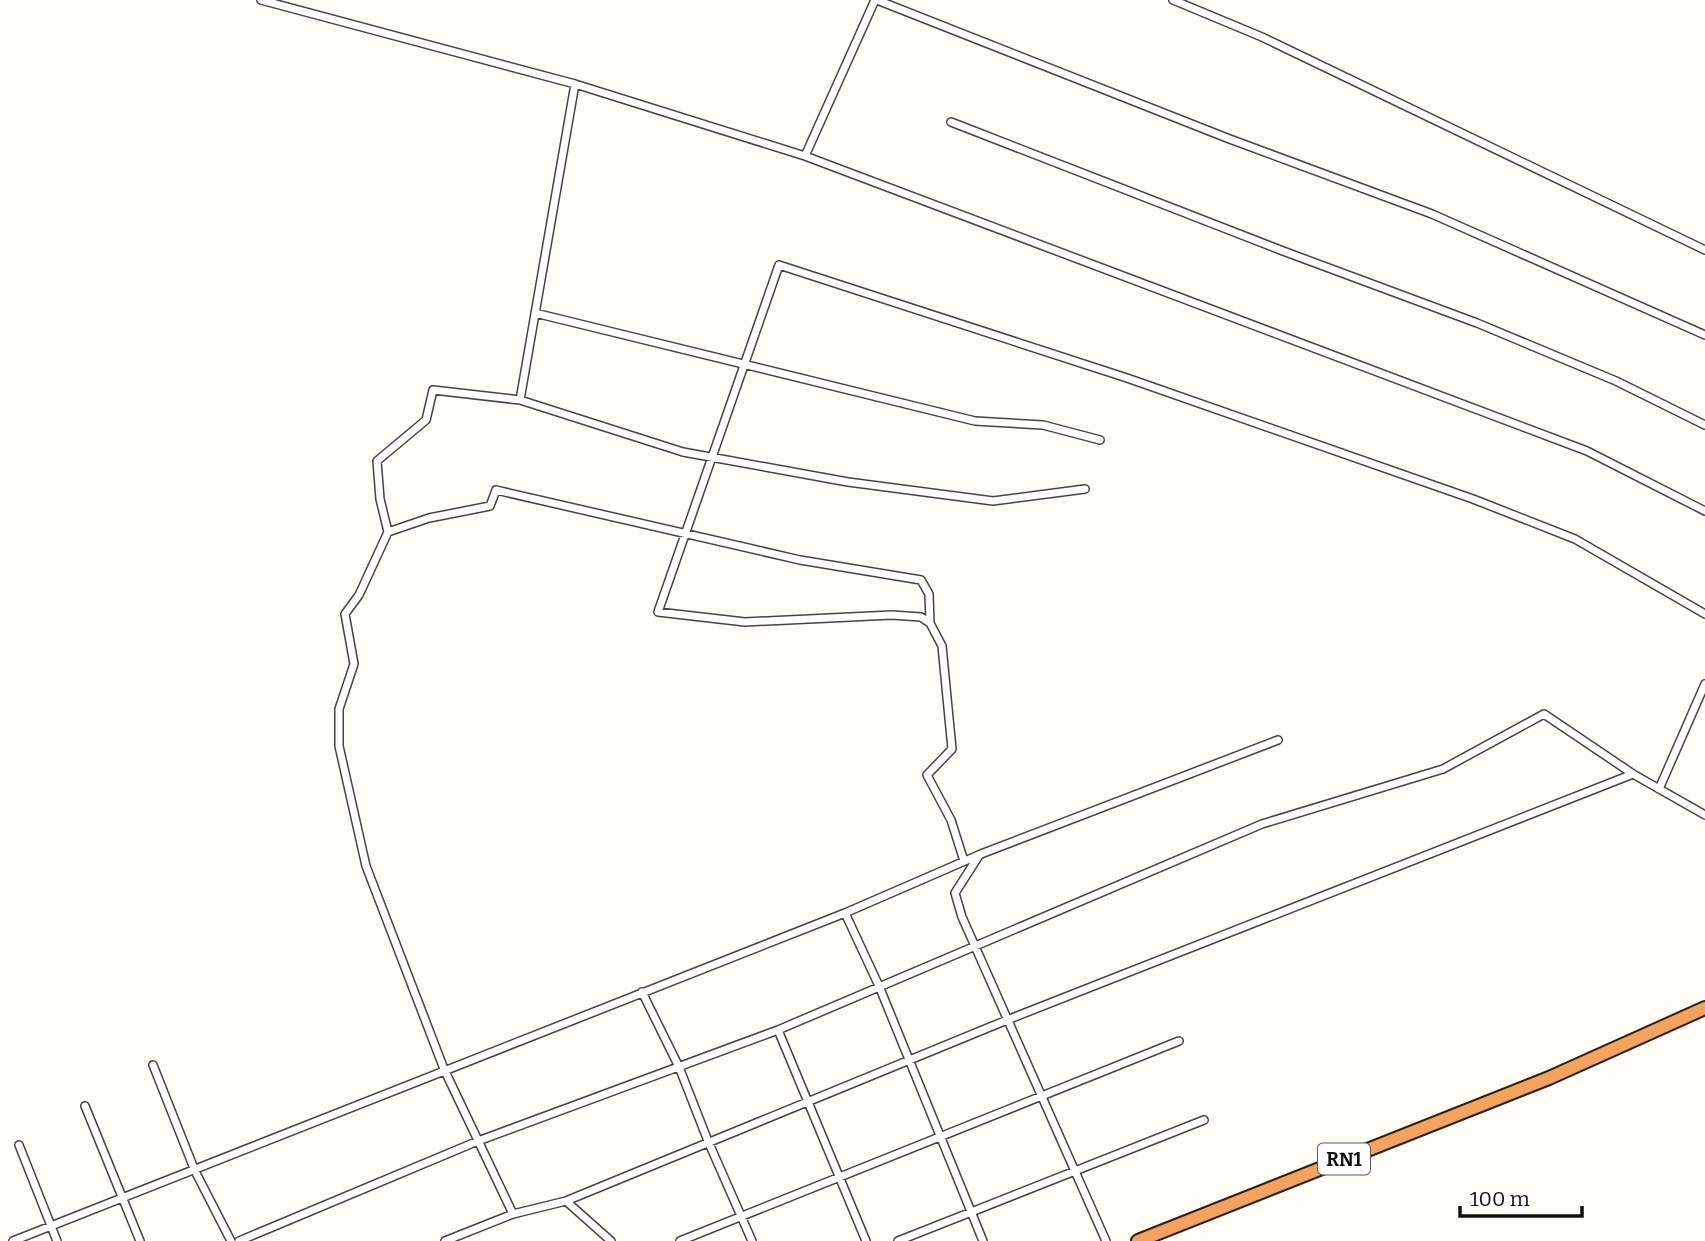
<svg xmlns="http://www.w3.org/2000/svg" width="1705" height="1241" font-family="Bitter,serif">
<rect width="100%" height="100%" fill="#fffdf5"/>
<g fill="none" stroke-linecap="round" stroke-linejoin="round">
<defs>
<path id="street" d="M 261,0 L 575,84 L 805,156 L 1587,451 L 1705,511
M 877,0 L 1227,138 L 1432,214 L 1705,335
M 1173,0 L 1262,37 L 1705,250
M 575,84 L 520,400 L 683,452 L 848,482 L 993,501 L 1085,489
M 951,122 L 1283,251 L 1477,323 L 1616,381 L 1705,425
M 805,156 L 875,0
M 535,313 L 975,421 L 1043,425 L 1100,440
M 388,532 L 429,518 L 490,506 L 496,490 L 800,560 L 921,580 L 929,594 L 930,623 L 942,646 L 952,749 L 927,775 L 951,820 L 964,861
M 930,623 L 921,617 L 892,615 L 745,622 L 658,612 L 779,265 L 1127,378 L 1473,499 L 1575,539 L 1705,614
M 1659,789 L 1705,684
M 978,857 L 955,893 L 962,917 L 1106,1241
M 845,913 L 879,986 L 983,1241
M 642,992 L 679,1067 L 708,1141 L 752,1241
M 778,1030 L 866,1241
M 153,1065 L 195,1171 L 231,1241
M 85,1106 L 140,1241
M 19,1145 L 57,1241
M 566,1201 L 611,1241
M 513,1214 L 444,1069 L 366,866 L 339,746 L 339,709 L 354,664 L 345,614 L 359,595 L 388,532 L 380,499 L 377,461 L 426,420 L 433,390 L 520,400
M 13,1241 L 845,913 L 981,854 L 1278,740
M 239,1241 L 478,1141 L 778,1030 L 1262,824 L 1443,769 L 1544,714 L 1633,774 L 1705,815
M 445,1241 L 513,1214 L 566,1201 L 1007,1020 L 1633,774
M 680,1241 L 1179,1041
M 898,1241 L 1204,1120"/>
<path id="highway" d="M 1138,1241 L 1549,1078 L 1705,1008"/>
</defs>
<use href="#street" stroke="#444" stroke-width="10"/>
<use href="#highway" stroke="#222" stroke-width="16"/>
<use href="#street" stroke="#fff" stroke-width="7"/>
<use href="#highway" stroke="#f5a25d" stroke-width="12"/>
</g>
<g text-anchor="middle" stroke-width="7" stroke-linejoin="round" paint-order="stroke">
<rect fill="#fff" stroke="#585858" stroke-width="2" x="1318" y="1143.5" width="52" height="31" rx="5"/>
<g font-size="19" font-weight="bold" fill="#111">
<text x="1344" y="1166">RN1</text>
</g>
</g>
<path d="M1460 1206v10h122v-10" fill="none" stroke="#111111" stroke-width="3.5"/>
<text x="1470" y="1206" font-size="21" fill="#111111" stroke="#ffffff" stroke-width="5" paint-order="stroke">100 m</text>
</svg>
